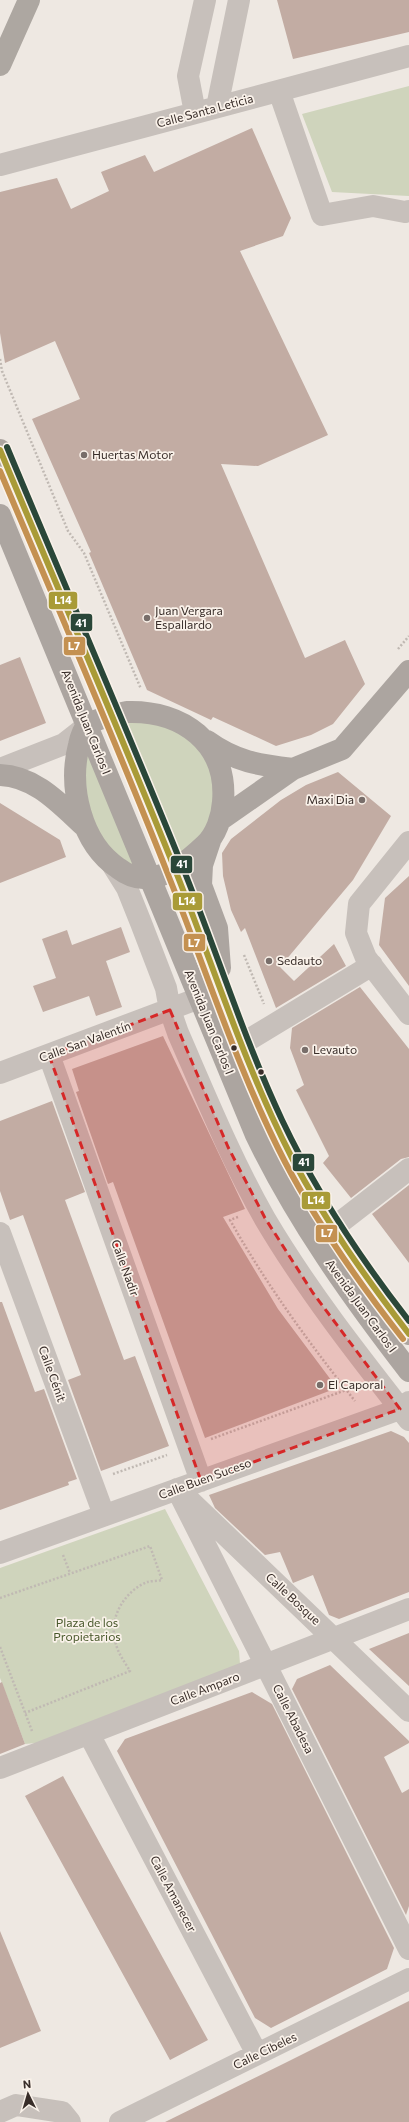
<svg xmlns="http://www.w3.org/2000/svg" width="409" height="2122" font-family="Commissioner,sans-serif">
<rect width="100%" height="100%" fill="#eee8e2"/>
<path fill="#cfd4bc" d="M 409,86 L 409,196 L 332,192 L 302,114 Z
M 112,716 L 192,730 L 224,796 L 185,864 Z
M 81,738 L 150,878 L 92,840 Z
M 165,1509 L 239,1651 L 240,1664 L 36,1743 L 25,1744 L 0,1678 L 0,1568 Z"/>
<path fill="#c2aca3" d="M 277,0 L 409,0 L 409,32 L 293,59 Z
M 252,128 L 291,218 L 283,236 L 240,251 L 328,435 L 258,466 L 221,464 L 305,658 L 345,640 L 365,684 L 333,724 L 311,735 L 276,746 L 213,717 L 211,720 L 147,690 L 89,553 L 91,552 L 32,419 L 80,399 L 55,341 L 5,363 L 0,333 L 0,192 L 57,178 L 71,209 L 109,191 L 101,172 L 145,155 L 154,172 Z
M 20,657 L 46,723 L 0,741 L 0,665 Z
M 338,772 L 391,816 L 353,880 L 280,967 L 294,981 L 334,944 L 346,966 L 276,1008 L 245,928 L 241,932 L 231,910 L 223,876 L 222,853 L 231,839 L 281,800 L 306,785 Z
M 0,803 L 60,840 L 66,857 L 0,883 Z
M 409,876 L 409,986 L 379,945 L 385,898 Z
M 121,927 L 130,952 L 106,961 L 122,1007 L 96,1016 L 89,996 L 43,1012 L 33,986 L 56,978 L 42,939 L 67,930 L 72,945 Z
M 360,987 L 409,1049 L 409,1157 L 401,1159 L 351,1198 L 323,1163 L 329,1156 L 296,1090 L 304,1085 L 290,1048 L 292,1028 Z
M 163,1036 L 245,1209 L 223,1217 L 278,1309 L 337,1388 L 205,1438 L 113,1182 L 108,1184 L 76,1092 L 79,1091 L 72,1069 Z
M 52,1101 L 85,1192 L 65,1200 L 124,1360 L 135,1356 L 169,1446 L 101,1471 L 68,1380 L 81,1375 L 23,1215 L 10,1220 L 0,1191 L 0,1121 Z
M 409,1185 L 409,1263 L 372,1214 Z
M 0,1302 L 2,1302 L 35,1392 L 44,1389 L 77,1479 L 68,1482 L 69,1485 L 0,1510 Z
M 391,1431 L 404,1437 L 409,1443 L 409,1592 L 339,1619 L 329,1615 L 313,1575 L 293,1583 L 280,1552 L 265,1555 L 215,1508 L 209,1495 Z
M 409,1633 L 409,1686 L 369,1649 Z
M 330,1665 L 409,1741 L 409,1743 L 384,1757 L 402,1793 L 409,1789 L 409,1906 L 406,1915 L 292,1689 L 297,1679 Z
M 2,1682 L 25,1744 L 0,1754 L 0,1683 Z
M 252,1692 L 272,1704 L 394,1948 L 387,1969 L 271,2028 L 255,2018 L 117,1751 L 125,1739 Z
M 63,1776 L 208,2040 L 170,2060 L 25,1796 Z
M 0,1931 L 41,2031 L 0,2048 Z
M 409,2001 L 409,2122 L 165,2122 L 285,2063 Z"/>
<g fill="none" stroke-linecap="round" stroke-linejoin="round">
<path stroke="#c0b9b3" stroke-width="2.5" stroke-dasharray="2 2" stroke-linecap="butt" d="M 0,359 L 2,371 L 68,531 L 84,553 L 141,689
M 398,649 L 409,636
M 244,955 L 264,1004
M 238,1217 L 230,1220 C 266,1284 309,1343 355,1401
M 211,1439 L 346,1390
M 113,1474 L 167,1455
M 63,1555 L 70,1573
M 0,1598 L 150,1546 L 162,1580 C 157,1581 151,1581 147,1582 C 125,1591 109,1617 115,1640 C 117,1652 124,1661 130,1671 L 25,1713
M 0,1647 L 32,1731"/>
<path stroke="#c7c0bb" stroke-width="22" d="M 279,91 L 322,215 L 373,206 L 405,212 L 409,211
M 217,107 L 239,0
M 195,113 L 188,76 L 205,0
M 0,165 L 409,56
M 0,769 L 64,744 L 87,726
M 409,842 L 359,904 L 356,933 L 366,958 L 409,1014
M 112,864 L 127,888 L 141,923 L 166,988 L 170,1010 L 178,1033 C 205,1095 231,1159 265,1219 C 307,1290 358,1355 409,1420
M 242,1044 L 372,965
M 49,1055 L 201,1481
M 0,1073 L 218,991
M 333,1228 L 409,1169
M 0,1233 L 104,1515
M 177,1489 L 409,1949
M 189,1500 L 409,1711
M 0,1553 L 400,1409 L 409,1402
M 89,1734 L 257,2054
M 0,1768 L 409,1609
M 0,2112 L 16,2105 L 62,2112 L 70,2122
M 120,2122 L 409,1979"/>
<path stroke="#aca5a0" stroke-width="22" d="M 0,450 C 58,589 117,728 174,867 C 213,964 244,1066 292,1158 C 325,1221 365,1278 409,1334
M 0,515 L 256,1135 C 297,1220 351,1296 409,1371
M 127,712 C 182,710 228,743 223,802 C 222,817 216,835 205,845 C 189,860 171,876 148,878 C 136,879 127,875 118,868 C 81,843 68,787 79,745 C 80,740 83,730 87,726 C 94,719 117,714 127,712 Z
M 207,741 C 236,762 259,765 293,769
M 0,775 C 35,776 60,804 84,826
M 220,820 L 293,769 L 342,749 L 409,671
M 210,841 L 202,865 L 201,885 L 217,928 L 220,968"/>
<path stroke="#ada7a1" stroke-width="22" d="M 0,65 L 29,0"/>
<defs>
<path id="bus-1" d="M 0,450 C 58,589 118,727 174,867 C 213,964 244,1065 292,1158 C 325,1221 366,1278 409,1334"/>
<path id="bus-2" d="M 0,471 C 56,604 114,737 167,872 C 206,969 237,1069 285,1162 C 318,1225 359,1283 403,1339"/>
<path id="bus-3" d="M 7,447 C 65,586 125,724 181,863 C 216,949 243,1037 282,1120 C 316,1192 360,1258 409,1321"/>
</defs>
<use href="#bus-1" stroke="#faf2ea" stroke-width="9"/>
<use href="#bus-2" stroke="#faf2ea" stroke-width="9"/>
<use href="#bus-3" stroke="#faf2ea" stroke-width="9"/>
<use href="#bus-1" stroke="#a99b37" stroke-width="6"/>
<use href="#bus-2" stroke="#c49151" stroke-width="6"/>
<use href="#bus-3" stroke="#2a4739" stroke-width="6"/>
</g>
<path fill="#d62828" fill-opacity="0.2" stroke="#d62828" stroke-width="3" stroke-dasharray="8 5" stroke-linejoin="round" d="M 170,1010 L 228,1147 L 265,1218 L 313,1293 L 400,1409 L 201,1481 L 49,1055 Z"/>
<g fill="#786e6a" stroke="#faf2ea" stroke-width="1.5">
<circle cx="84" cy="455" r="4"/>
<circle cx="147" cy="618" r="4"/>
<circle cx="362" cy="800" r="4"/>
<circle cx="269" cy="961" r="4"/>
<circle cx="305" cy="1050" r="4"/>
<circle cx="320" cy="1385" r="4"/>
</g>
<g fill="#382d29" stroke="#faf2ea" stroke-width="1.5">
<circle cx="234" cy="1048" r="3.5"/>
<circle cx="261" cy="1072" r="3.5"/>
</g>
<g text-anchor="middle" stroke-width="3.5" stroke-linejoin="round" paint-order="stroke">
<g font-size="12" fill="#382d29" stroke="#faf2ea">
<text transform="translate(205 111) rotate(-15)" y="4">Calle Santa Leticia</text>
<text transform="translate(86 722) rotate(68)" y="4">Avenida Juan Carlos I</text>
<text transform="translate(209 1022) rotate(68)" y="4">Avenida Juan Carlos I</text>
<text transform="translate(85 1042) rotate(-20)" y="4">Calle San Valentín</text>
<text transform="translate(125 1268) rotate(70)" y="4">Calle Nadir</text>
<text transform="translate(361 1306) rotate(54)" y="4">Avenida Juan Carlos I</text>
<text transform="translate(52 1374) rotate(70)" y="4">Calle Cénit</text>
<text transform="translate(205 1479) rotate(-20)" y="4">Calle Buen Suceso</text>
<text transform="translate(293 1599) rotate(43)" y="4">Calle Bosque</text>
<text transform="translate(205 1689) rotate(-21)" y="4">Calle Amparo</text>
<text transform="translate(293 1719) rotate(63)" y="4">Calle Abadesa</text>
<text transform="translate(173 1894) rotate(62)" y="4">Calle Amanecer</text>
<text transform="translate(265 2051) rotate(-26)" y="4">Calle Cibeles</text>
</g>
<g font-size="12" fill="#382d29" stroke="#faf2ea" text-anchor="start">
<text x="92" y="459">Huertas Motor</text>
<text x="155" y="615">Juan Vergara<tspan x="155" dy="14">Espallardo</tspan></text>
<text x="354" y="804" text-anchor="end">Maxi Dia</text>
<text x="277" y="965">Sedauto</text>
<text x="313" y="1054">Levauto</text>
<text x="328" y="1389">El Caporal</text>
</g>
<g font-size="12" fill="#48582b" stroke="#faf2ea">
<text x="87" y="1627">Plaza de los<tspan x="87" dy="14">Propietarios</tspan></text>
</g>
</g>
<g stroke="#faf2ea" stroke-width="1.5">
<rect x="48" y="591" width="30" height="19" rx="4" fill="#a99b37"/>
<rect x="70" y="613" width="23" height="19" rx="4" fill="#2a4739"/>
<rect x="63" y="636" width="23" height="20" rx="4" fill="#c49151"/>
<rect x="170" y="855" width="23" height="19" rx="4" fill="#2a4739"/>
<rect x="172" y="892" width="31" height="19" rx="4" fill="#a99b37"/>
<rect x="183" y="933" width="23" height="19" rx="4" fill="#c49151"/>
<rect x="292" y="1153" width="23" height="19" rx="4" fill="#2a4739"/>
<rect x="301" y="1191" width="30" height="19" rx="4" fill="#a99b37"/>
<rect x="315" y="1224" width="23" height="19" rx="4" fill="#c49151"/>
</g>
<g font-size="11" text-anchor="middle" font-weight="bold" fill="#fff">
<text x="63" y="604">L14</text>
<text x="81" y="627">41</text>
<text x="74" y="650">L7</text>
<text x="182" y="868">41</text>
<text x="187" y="905">L14</text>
<text x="194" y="947">L7</text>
<text x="304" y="1166">41</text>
<text x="316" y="1204">L14</text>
<text x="327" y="1237">L7</text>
</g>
<g transform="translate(28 2094) rotate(355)" stroke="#faf2ea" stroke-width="3" paint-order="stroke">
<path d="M0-3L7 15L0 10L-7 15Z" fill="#382d29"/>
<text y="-6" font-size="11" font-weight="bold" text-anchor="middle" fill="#382d29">N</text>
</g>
</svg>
